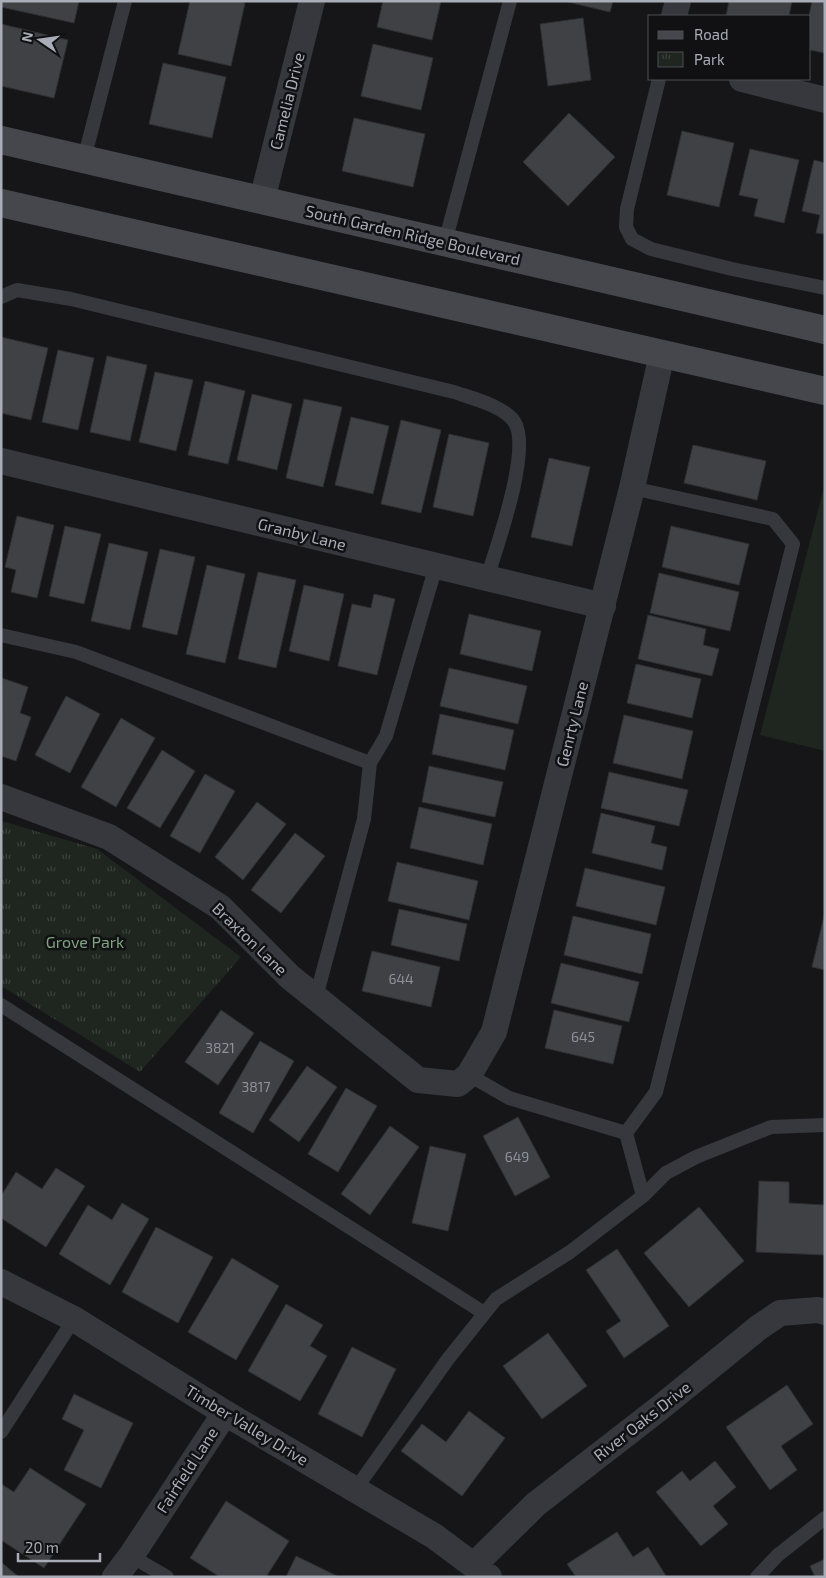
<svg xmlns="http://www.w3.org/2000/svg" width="826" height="1578" font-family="'Exo 2',sans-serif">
<defs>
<pattern id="park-tufts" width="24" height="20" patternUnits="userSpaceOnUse" patternTransform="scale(1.25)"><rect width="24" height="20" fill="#1e261f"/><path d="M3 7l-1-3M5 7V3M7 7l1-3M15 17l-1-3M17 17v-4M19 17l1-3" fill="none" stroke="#3c433d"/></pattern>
</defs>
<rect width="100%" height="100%" fill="#161618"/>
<path fill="#1e261f" d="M 825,483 L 825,751 L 760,735 Z"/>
<path fill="url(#park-tufts)" d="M 1,821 L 97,849 L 241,957 L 140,1072 L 1,986 Z"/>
<path fill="#404145" stroke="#303034" d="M 1,1 L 79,1 L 74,23 L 1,7 Z
M 190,1 L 238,1 L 245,3 L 231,66 L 178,54 Z
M 383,1 L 441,1 L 432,40 L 377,27 Z
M 564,1 L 613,1 L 610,12 Z
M 729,1 L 792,1 L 789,16 L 726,16 Z
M 812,1 L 825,1 L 825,53 L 810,50 L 809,16 Z
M 583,18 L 591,80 L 548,86 L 540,24 Z
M 1,24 L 68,40 L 54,98 L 1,86 Z
M 373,44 L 433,58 L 421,110 L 361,96 Z
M 163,63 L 226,77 L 212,138 L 149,124 Z
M 569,113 L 615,157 L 568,206 L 523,162 Z
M 354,118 L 425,134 L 413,187 L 342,171 Z
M 682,131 L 734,143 L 719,207 L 667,195 Z
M 750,149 L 799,160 L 784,223 L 754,216 L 758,199 L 739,195 Z
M 814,160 L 825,163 L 825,234 L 816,233 L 820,215 L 802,211 Z
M 1,337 L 48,348 L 31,420 L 1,413 Z
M 58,350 L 94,358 L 78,430 L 42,422 Z
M 107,356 L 147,365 L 130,441 L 90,432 Z
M 155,372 L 193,380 L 176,451 L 139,442 Z
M 205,381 L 245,391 L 228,464 L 188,455 Z
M 252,394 L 292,404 L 277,470 L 237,460 Z
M 304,399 L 342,407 L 323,487 L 286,478 Z
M 351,417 L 389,426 L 373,494 L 335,485 Z
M 401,420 L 441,430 L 421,513 L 381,504 Z
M 449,434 L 489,443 L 473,516 L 433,507 Z
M 693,445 L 766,461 L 757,500 L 684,483 Z
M 549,458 L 590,467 L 572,546 L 531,537 Z
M 17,516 L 54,525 L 37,598 L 11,592 L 16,570 L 5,567 Z
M 65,526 L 101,534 L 84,604 L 49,596 Z
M 671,526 L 749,544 L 739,585 L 662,567 Z
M 109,543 L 148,552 L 130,630 L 91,621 Z
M 160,549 L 195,557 L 177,635 L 142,627 Z
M 207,565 L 245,574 L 225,663 L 186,654 Z
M 258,572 L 296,580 L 276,668 L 238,659 Z
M 659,573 L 739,592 L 730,631 L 650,613 Z
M 304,585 L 344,594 L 329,661 L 289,651 Z
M 374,594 L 395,599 L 377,675 L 338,666 L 352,604 L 371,608 Z
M 469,614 L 541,631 L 532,671 L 460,654 Z
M 648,615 L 706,629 L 703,645 L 719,649 L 712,676 L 638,659 Z
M 636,664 L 701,679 L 692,718 L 627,703 Z
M 449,668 L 527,686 L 518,724 L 440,706 Z
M 2,678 L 28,687 L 20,713 L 31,717 L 16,761 L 1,756 Z
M 66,696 L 100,714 L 70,773 L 35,755 Z
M 440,714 L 514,730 L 505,770 L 432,754 Z
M 624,715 L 693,731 L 682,779 L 613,763 Z
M 121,718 L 155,738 L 116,807 L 81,787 Z
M 162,750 L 195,771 L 160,828 L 127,808 Z
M 429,766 L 503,782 L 495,817 L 422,802 Z
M 609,772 L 688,790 L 679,826 L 601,808 Z
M 205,774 L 235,791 L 200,853 L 170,836 Z
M 257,802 L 286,824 L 243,880 L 215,857 Z
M 419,807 L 492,824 L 483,865 L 410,848 Z
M 601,813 L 655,826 L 651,843 L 667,847 L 662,870 L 592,853 Z
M 295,833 L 325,856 L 281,913 L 251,890 Z
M 397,862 L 478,881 L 469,920 L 388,901 Z
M 585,868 L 665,887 L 656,925 L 576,906 Z
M 399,909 L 467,924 L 459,961 L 391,945 Z
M 825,912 L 825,970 L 812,967 Z
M 573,916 L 651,934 L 642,974 L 564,955 Z
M 372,951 L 440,967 L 431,1007 L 362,991 Z
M 561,963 L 639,982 L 629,1022 L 551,1003 Z
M 221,1010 L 254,1033 L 218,1085 L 185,1062 Z
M 554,1010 L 622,1026 L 613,1064 L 545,1048 Z
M 260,1041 L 294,1061 L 253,1133 L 219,1113 Z
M 307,1066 L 337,1087 L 299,1142 L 269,1120 Z
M 346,1088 L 377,1106 L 338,1172 L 308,1154 Z
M 518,1117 L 550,1177 L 515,1196 L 483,1136 Z
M 390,1126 L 419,1147 L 370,1215 L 341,1194 Z
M 430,1146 L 466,1154 L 448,1231 L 412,1223 Z
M 56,1168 L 85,1186 L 46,1247 L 1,1218 L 1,1196 L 16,1172 L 42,1189 Z
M 759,1181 L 789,1182 L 789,1203 L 825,1205 L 825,1255 L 756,1252 Z
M 122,1203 L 149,1219 L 110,1285 L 59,1254 L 88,1205 L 112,1220 Z
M 699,1207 L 744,1261 L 689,1307 L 644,1253 Z
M 156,1227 L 213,1257 L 178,1323 L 122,1292 Z
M 617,1249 L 669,1326 L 624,1358 L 606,1331 L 621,1321 L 586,1270 Z
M 232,1258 L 279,1286 L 236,1360 L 188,1332 Z
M 286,1304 L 323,1325 L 310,1346 L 327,1356 L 300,1401 L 248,1371 Z
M 548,1333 L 587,1386 L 542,1419 L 503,1366 Z
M 352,1347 L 396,1369 L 362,1437 L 318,1414 Z
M 787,1385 L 813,1424 L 781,1446 L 797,1470 L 770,1490 L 726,1427 Z
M 74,1394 L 133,1423 L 101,1488 L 64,1470 L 84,1430 L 62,1419 Z
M 469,1411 L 505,1438 L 462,1496 L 401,1451 L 422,1424 L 446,1442 Z
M 715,1461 L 736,1487 L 713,1506 L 728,1524 L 701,1546 L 656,1492 L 682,1471 L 690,1481 Z
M 30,1468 L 86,1504 L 44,1568 L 1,1540 L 1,1484 L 14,1492 Z
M 226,1501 L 289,1541 L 266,1577 L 220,1577 L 190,1558 Z
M 617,1532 L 633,1557 L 648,1547 L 666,1576 L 576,1577 L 567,1564 Z
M 296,1556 L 339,1577 L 286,1577 Z
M 825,1559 L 825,1577 L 815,1577 L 810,1566 Z
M 1,1562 L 19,1577 L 1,1577 Z"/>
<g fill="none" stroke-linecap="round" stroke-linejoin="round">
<path stroke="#37383d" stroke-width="14" d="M 659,79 L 627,209 L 626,227 L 632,239 L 651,249 L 732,269 L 825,288
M 84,159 L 125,1
M 445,242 L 510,1
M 1,297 L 17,290 L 71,299 L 454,392 C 471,398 505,406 515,423 C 531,451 497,546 487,578
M 1,635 L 76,652 L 370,763 L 386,736 L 436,566
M 316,997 L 364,819 L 370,763
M 1,1005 L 484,1313
M 469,1075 L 509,1098 L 626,1133 L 656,1092 L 793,544 L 773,519 L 632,488
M 626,1133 L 643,1196
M 1,1432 L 74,1319
M 355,1490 L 448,1359 L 496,1299 L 570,1252 L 643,1196 L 666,1173 L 696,1157 L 771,1127 L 825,1125
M 131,1556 L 167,1577
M 757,1577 L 778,1555 L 825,1518"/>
<path stroke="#37383d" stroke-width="26" d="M 674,16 L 678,1
M 742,79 L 825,100
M 262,200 L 312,1
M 1,461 L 603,606
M 1,797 L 109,837 L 220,907 L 290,977 L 418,1080 L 458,1084 L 469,1075 L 494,1032 L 632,488 L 662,354
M 1,1282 L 74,1319 L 225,1413 L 434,1536 L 489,1577
M 474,1565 L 536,1504 L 661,1407 L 758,1328 L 780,1313 L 818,1310 L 825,1312
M 115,1577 L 131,1556 L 225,1413"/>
<path stroke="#45474d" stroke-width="28" d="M 1,140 L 825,330
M 1,203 L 825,391"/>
</g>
<g text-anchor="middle" stroke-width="5" stroke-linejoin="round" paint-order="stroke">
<g font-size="14" fill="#8e929b">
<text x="401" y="984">644</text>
<text x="583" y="1042">645</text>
<text x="220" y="1053">3821</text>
<text x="256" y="1092">3817</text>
<text x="517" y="1162">649</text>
</g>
<g font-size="16" fill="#a8adb8" stroke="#111113">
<text transform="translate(287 101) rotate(-76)" y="6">Camelia Drive</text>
<text transform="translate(413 235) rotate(13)" y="6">South Garden Ridge Boulevard</text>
<text transform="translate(302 534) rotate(14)" y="6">Granby Lane</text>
<text transform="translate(572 724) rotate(-76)" y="6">Genrty Lane</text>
<text transform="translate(250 939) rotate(44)" y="6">Braxton Lane</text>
<text transform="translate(642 1421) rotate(-38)" y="6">River Oaks Drive</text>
<text transform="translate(247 1425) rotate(31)" y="6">Timber Valley Drive</text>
<text transform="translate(187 1470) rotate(-57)" y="6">Fairfield Lane</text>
</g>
<g font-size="16" fill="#7fa381" stroke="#111113">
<text x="85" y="948">Grove Park</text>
</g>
</g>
<rect width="826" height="1578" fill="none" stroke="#a8adb8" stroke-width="5"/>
<rect x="648" y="15" width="162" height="65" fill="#111113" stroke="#4d4f55"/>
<rect x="658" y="31" width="25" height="8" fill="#45474d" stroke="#4d4f55"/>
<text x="694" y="40" font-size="15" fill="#a8adb8">Road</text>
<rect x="658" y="52" width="25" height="15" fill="url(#park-tufts)" stroke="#4d4f55"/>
<text x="694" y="65" font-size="15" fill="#a8adb8">Park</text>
<g transform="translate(40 40) rotate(283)" stroke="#111113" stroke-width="4" paint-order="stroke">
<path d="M0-4L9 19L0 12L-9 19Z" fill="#a8adb8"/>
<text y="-8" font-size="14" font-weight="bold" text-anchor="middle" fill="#a8adb8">N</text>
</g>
<path d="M18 1553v8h82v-8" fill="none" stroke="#a8adb8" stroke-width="2.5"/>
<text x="25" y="1553" font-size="15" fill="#a8adb8" stroke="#111113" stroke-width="4" paint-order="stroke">20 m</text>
</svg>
